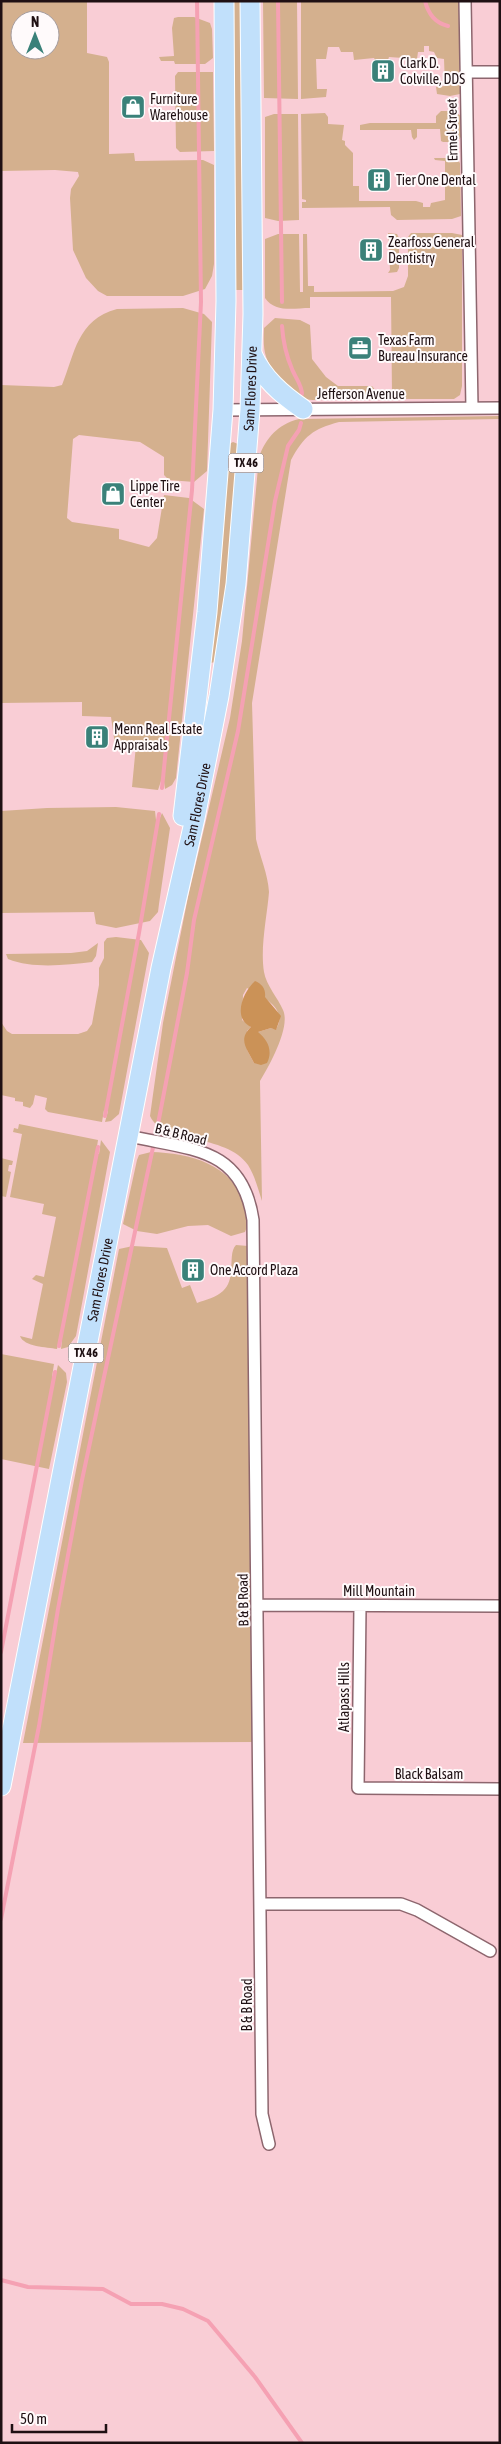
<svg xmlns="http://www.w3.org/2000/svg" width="501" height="2444" font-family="'Asap Condensed',sans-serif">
<rect width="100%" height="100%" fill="#f9cdd5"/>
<path fill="#d4b08e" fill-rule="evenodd" d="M 1,1 L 87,1 L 87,53 L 107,57 L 109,62 L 109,154 L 134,153 L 135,161 L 203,160 L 214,165 L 214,264 L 212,276 L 205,289 L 183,296 L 107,296 L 98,291 L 86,278 L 73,250 L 70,198 L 71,189 L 79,176 L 78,172 L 55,170 L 1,171 ZM 20,20 L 50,20 L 50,50 L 20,50 Z
M 232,1 L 242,1 L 244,290 L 235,290 Z
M 263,1 L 297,1 L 298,99 L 264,98 Z
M 301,1 L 459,1 L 460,94 L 450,96 L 437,94 L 436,87 L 445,86 L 444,59 L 437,58 L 434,52 L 429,51 L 429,46 L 424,46 L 424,52 L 418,52 L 417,59 L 389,57 L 388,60 L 375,60 L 374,58 L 354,60 L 353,52 L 341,52 L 339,47 L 328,47 L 326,59 L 316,59 L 317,89 L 327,89 L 326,97 L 301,99 Z
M 178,17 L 194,17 L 210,23 L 212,29 L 213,58 L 205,64 L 175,64 L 174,61 L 161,61 L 159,57 L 174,56 L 172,28 L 174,18 Z
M 178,72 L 213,72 L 214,151 L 180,152 L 176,148 L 175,76 Z
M 441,111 L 451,111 L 460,115 L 461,137 L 457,142 L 443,142 L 441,141 L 440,129 L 417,129 L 417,137 L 414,140 L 412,137 L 411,130 L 360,130 L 360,125 L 370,123 L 436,123 L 436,116 Z
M 325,113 L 328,117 L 328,124 L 344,125 L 342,140 L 345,141 L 345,145 L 353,153 L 353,186 L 359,186 L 359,201 L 416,201 L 423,203 L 423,207 L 430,207 L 431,203 L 445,200 L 445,161 L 435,160 L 434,158 L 446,158 L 446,160 L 452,160 L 453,158 L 456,158 L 460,163 L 461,216 L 452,219 L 397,220 L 391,215 L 390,207 L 302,208 L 302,202 L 306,202 L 306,200 L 302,199 L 301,114 Z
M 274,114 L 298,114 L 299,220 L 278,221 L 265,218 L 265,117 Z
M 388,233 L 397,234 L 399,238 L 399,268 L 397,272 L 388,273 L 390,270 Z
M 411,233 L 452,233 L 462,235 L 462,386 L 460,395 L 454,399 L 397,399 L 392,395 L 391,297 L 310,297 L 310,308 C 294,308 275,313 265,298 L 265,239 L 278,234 L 299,234 L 300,292 L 303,292 L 303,234 L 307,234 L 308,286 L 314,286 L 314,292 L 393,291 L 404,287 L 408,276 L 408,237 Z
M 183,308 L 204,314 L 212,322 L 207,471 L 194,482 L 169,480 L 164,475 L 164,457 L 140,442 L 79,435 L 73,439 L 67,518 L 72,522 L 119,529 L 119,539 L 149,547 L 157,538 L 164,495 L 189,498 L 204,509 L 176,778 L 172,785 L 165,789 L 164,782 L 161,781 L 158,790 L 132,787 L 136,745 L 115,745 L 111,717 L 82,716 L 82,702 L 1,703 L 1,385 L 54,387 L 62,385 C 75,353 77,320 117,309 Z
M 275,318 L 300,320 L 310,325 L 312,359 L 326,377 L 338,386 L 372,386 L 376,391 L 374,398 L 335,399 L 336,397 L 332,396 L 331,399 C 303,402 293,399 277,376 C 264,358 263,351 264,328 Z
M 500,416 L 500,419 L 339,422 C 313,429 304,436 291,460 L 252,703 L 256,839 C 260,857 268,874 269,892 C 267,917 260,947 264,972 C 266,985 278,998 283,1010 C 291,1027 269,1066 260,1081 L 262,1201 C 258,1189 255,1176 248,1165 C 226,1133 162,1144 150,1116 L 163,1023 L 188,897 L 230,718 L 242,641 L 259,457 C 266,438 278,424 299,419 ZM 247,988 C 262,996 289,1009 276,1029 L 271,1028 L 258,1032 L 254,1063 L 247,1050 L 247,1031 L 251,1027 L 242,1020 L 243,995 Z
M 233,442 L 238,444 L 227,591 L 216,662 L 210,663 L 229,444 Z
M 47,808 L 116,807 L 155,811 L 156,820 L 159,820 L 162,813 L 170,828 L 159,904 L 158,912 L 150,921 L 116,928 L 96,924 L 94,912 L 1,913 L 1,811 Z
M 116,937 L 141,940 L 149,953 L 119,1114 L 111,1121 L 105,1122 L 108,1111 L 104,1110 L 102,1122 L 48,1112 L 45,1109 L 47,1098 L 35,1095 L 33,1104 L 30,1108 L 23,1106 L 23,1102 L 15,1101 L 15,1098 L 1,1095 L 1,1022 L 7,1031 L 12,1034 L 78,1034 L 87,1031 L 92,1024 L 99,985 L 99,968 L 104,958 L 104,942 L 107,938 Z
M 98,943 L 96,956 L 92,962 C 66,965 33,969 8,959 L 6,954 L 71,953 L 87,951 Z
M 19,1124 L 98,1140 L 96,1153 L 99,1154 L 101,1140 L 110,1152 L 76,1336 L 68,1347 L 61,1349 L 62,1339 L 59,1339 L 57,1349 C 47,1347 24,1347 20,1336 L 32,1339 L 43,1284 L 32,1279 L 36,1275 L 44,1277 L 56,1217 L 42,1214 L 44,1204 L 10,1197 L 22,1134 L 13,1132 L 14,1128 L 18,1129 Z
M 151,1152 C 190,1153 233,1164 245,1206 C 247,1214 249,1224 245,1232 L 231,1236 L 208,1225 L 188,1226 L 157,1234 L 137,1231 L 123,1224 L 137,1160 L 139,1155 Z
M 1,1158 L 13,1161 L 12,1165 L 9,1165 L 8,1171 L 11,1172 L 6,1197 L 1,1196 Z
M 236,1245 L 248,1246 L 253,1742 L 23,1743 L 119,1249 L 133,1246 L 167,1248 L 182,1288 L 190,1285 L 197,1303 C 205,1300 217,1297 223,1291 C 237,1278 227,1254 236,1245 Z
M 1,1354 L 54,1364 L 52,1377 L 55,1378 L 58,1365 L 66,1373 L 67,1382 L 49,1469 L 1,1459 Z"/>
<path fill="#cb9257" d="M 255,981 C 262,984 266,989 265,997 L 281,1016 L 276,1030 L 271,1028 L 258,1032 C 268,1040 273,1051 267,1063 L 261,1065 L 254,1063 C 248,1050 237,1040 251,1027 C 232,1018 243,992 255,981 Z"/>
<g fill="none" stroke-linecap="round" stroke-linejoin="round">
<path stroke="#f5a1b3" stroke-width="4" d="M 278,1 L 282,302
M 425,1 C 428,13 435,23 448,26
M 282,326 C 283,341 286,355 292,369 C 295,377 302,385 302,394
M 162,788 L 192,490 L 201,302 L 197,1
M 105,1116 L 139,933 L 159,814
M 59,1346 L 98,1147
M 1,1652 L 55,1372
M 1,1919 L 39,1726 L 58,1609 L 82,1480 L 158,1124 L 187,973 L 194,920 L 238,731 L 275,501 L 288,446 L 299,430 L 301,423
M 1,2280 L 28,2287 L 103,2289 L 131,2304 L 162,2304 L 183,2309 L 208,2321 L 255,2377 L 302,2443"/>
<defs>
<path id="minor" d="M 465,1 L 472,408
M 467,72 L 500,72
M 223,410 L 500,408
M 129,1136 C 190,1150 242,1146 253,1220 L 262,2114 L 269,2144
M 258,1605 L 500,1606
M 360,1606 L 358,1788 L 500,1789
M 261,1904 L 401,1904 L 417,1910 L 490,1951"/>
<g id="primary">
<path d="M 252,354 C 263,378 281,394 303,409"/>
<path d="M 183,816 L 207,612 L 223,410 L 226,301 L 224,1"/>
<path id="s1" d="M 1,1786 L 161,968 L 195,818 L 219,696 L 236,584 L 250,410 L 253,314 L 250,1"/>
</g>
</defs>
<use href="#minor" stroke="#8d666e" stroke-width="14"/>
<use href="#primary" stroke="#fff" stroke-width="21"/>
<use href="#minor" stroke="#fff" stroke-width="11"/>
<use href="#primary" stroke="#c1e0fb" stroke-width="19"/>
</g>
<defs>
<symbol id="building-square" viewBox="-11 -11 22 22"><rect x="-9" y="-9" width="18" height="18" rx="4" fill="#3a8179" stroke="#fffafb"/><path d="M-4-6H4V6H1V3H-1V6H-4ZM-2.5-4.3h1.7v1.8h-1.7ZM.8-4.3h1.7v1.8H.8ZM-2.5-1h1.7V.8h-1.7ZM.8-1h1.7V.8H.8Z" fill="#fff"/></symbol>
<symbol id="shop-square" viewBox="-11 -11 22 22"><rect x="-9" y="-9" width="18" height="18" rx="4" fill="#3a8179" stroke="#fffafb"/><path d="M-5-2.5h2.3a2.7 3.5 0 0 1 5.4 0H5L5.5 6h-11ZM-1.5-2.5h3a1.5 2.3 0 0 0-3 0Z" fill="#fff"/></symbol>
<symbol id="office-square" viewBox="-11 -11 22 22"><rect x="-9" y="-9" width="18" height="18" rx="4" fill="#3a8179" stroke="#fffafb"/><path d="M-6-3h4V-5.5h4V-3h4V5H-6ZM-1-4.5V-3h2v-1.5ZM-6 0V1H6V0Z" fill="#fff"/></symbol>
</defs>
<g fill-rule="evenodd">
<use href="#building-square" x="369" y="57" width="28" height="28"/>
<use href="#shop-square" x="119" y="93" width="28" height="28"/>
<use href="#building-square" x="365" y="166" width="28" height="28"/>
<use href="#building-square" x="357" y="236" width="28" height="28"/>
<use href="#office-square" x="346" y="334" width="28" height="28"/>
<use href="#shop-square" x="99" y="480" width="28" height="28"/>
<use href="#building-square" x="83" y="723" width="28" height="28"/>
<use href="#building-square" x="179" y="1256" width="28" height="28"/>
</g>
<g text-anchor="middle" stroke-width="4" stroke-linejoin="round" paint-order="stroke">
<g fill="#fffafb" stroke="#625659" stroke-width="1">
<rect x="228.5" y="453.5" width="35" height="19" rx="4"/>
<rect x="68.5" y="1343.5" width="35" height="19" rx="4"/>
</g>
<g font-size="12" font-weight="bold" fill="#1f1013">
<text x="246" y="467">TX 46</text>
<text x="86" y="1357">TX 46</text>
</g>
<g font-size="14" fill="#1f1013" stroke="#fffafb" text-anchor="start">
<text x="400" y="68">Clark D.<tspan x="400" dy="16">Colville, DDS</tspan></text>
<text x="150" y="104">Furniture<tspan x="150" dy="16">Warehouse</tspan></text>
<text x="396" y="185">Tier One Dental</text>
<text x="388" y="247">Zearfoss General<tspan x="388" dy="16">Dentistry</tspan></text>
<text x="378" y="345">Texas Farm<tspan x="378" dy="16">Bureau Insurance</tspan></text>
<text x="130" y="491">Lippe Tire<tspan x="130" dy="16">Center</tspan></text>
<text x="114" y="734">Menn Real Estate<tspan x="114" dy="16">Appraisals</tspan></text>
<text x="210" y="1275">One Accord Plaza</text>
</g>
<g font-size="14" fill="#1f1013" stroke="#fffafb">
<text transform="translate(452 130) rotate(-91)" y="5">Ermel Street</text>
<text dy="5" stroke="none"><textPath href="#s1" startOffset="1421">Sam Flores Drive</textPath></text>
<text x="361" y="399">Jefferson Avenue</text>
<text dy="5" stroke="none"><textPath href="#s1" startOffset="1001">Sam Flores Drive</textPath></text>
<text transform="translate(181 1134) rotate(14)" y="5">B &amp; B Road</text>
<text dy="5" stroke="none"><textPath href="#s1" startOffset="516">Sam Flores Drive</textPath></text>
<text x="379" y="1596">Mill Mountain</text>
<text transform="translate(243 1600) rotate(-91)" y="5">B &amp; B Road</text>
<text transform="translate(344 1697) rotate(-90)" y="5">Atlapass Hills</text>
<text x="429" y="1779">Black Balsam</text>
<text transform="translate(247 2005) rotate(-90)" y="5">B &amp; B Road</text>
</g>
</g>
<rect width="501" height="2444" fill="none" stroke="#1f1013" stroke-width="5"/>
<g transform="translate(35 35)"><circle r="24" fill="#fffafb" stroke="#a59c9e"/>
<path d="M0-4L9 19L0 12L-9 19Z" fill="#3a8179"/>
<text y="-8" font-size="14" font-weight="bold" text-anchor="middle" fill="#1f1013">N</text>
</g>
<path d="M12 2424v8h94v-8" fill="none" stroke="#1f1013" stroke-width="2.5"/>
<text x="20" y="2424" font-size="15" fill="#1f1013" stroke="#fffafb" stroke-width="4" paint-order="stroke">50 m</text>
</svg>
